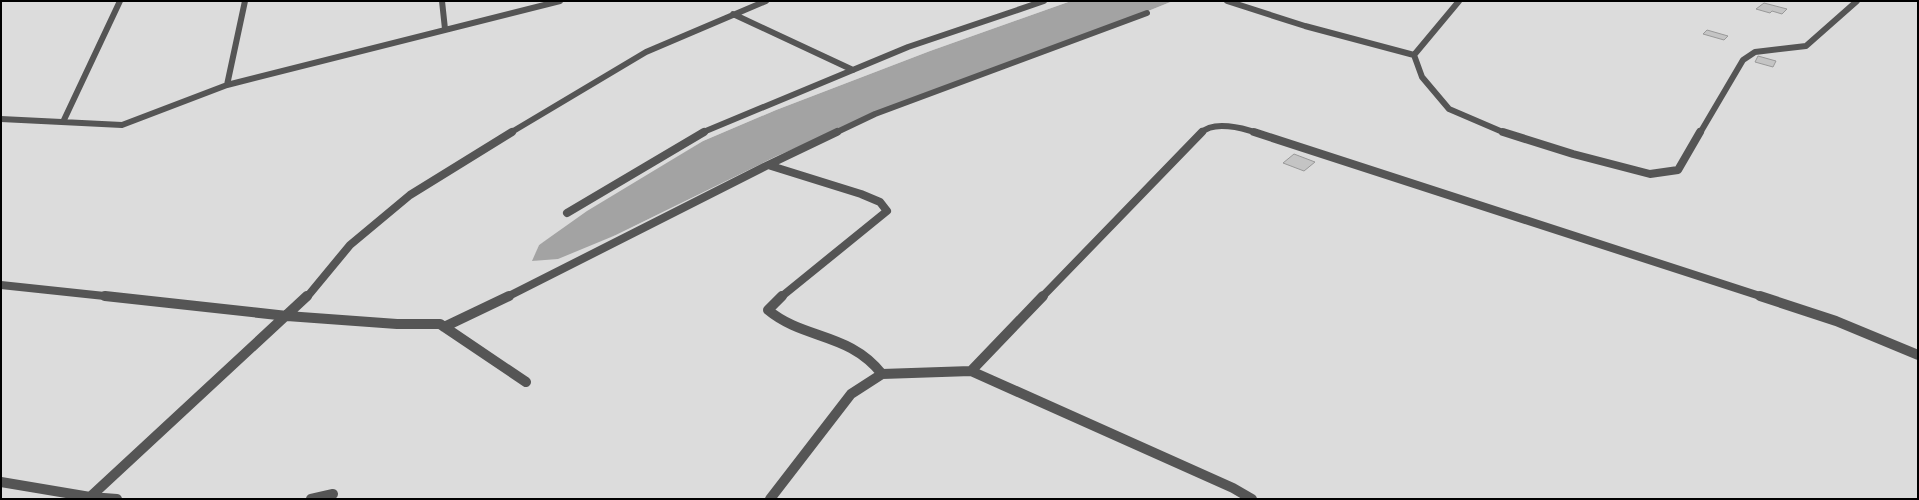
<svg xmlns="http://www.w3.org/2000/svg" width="1919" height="500" font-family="'DejaVu Sans',sans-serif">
<rect width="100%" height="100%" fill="#fff"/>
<path fill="#dcdcdc" d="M 1,1 L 1071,1 L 930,51 L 776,110 L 703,141 L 539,245 L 533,261 L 616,235 L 777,156 L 904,102 L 1111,26 L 1173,1 L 1918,1 L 1918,499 L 1,499 Z"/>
<path fill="#a3a3a3" d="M 1071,1 L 1173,1 L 1111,26 L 904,102 L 777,156 L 616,235 L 558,259 L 532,261 L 539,245 L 587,211 L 703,141 L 776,110 L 930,51 Z"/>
<path fill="#c4c4c4" stroke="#999" d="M 1764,3 L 1787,9 L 1782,14 L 1772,11 L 1770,13 L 1756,9 Z
M 1707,30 L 1728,36 L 1724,40 L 1703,34 Z
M 1758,56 L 1776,61 L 1773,67 L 1755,62 Z
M 1294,154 L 1315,162 L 1304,171 L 1283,163 Z"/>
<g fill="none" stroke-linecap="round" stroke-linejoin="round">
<path stroke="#555" stroke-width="6" d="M 442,1 L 445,29
M 1227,1 L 1305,26 L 1414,55
M 1459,1 L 1414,55 L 1422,77 L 1449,109 L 1505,133
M 733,14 L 853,70
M 227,85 L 560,1
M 1,119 L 122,125 L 227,85 L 245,1
M 63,122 L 120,1
M 510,133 L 646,52 L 766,1
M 701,133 L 908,47 L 1044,1
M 835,133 L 875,114 L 1147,13
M 1201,133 C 1213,120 1243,128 1257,133
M 1700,133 L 1743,60 L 1755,52 L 1806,46 L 1857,1"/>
<path stroke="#555" stroke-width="8" d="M 1254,132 L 1763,297
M 1503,132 L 1573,154 L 1650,174 L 1678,170 L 1700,132
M 768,165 L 861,194 L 880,202 L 887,211 L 781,297
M 567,213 L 704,132
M 1,285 L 114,297
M 307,297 L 350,245 L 410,195 L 512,132
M 507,297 L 768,165 L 837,132
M 1042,297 L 1202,132"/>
<path stroke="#555" stroke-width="10" d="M 105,296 L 287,316 L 397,324 L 440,324 L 526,382
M 782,296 L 768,310 C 804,340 849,332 882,374
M 1760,296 L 1836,321 L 1918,355
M 444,327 L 509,296
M 971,371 L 1233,488 L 1252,499
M 1,482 L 90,497 L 117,499
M 88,499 L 307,296
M 311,499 L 333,494
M 770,499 L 851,394 L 882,374 L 971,371 L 1043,296"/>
</g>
<rect width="1919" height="500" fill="none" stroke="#000000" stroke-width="4"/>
</svg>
